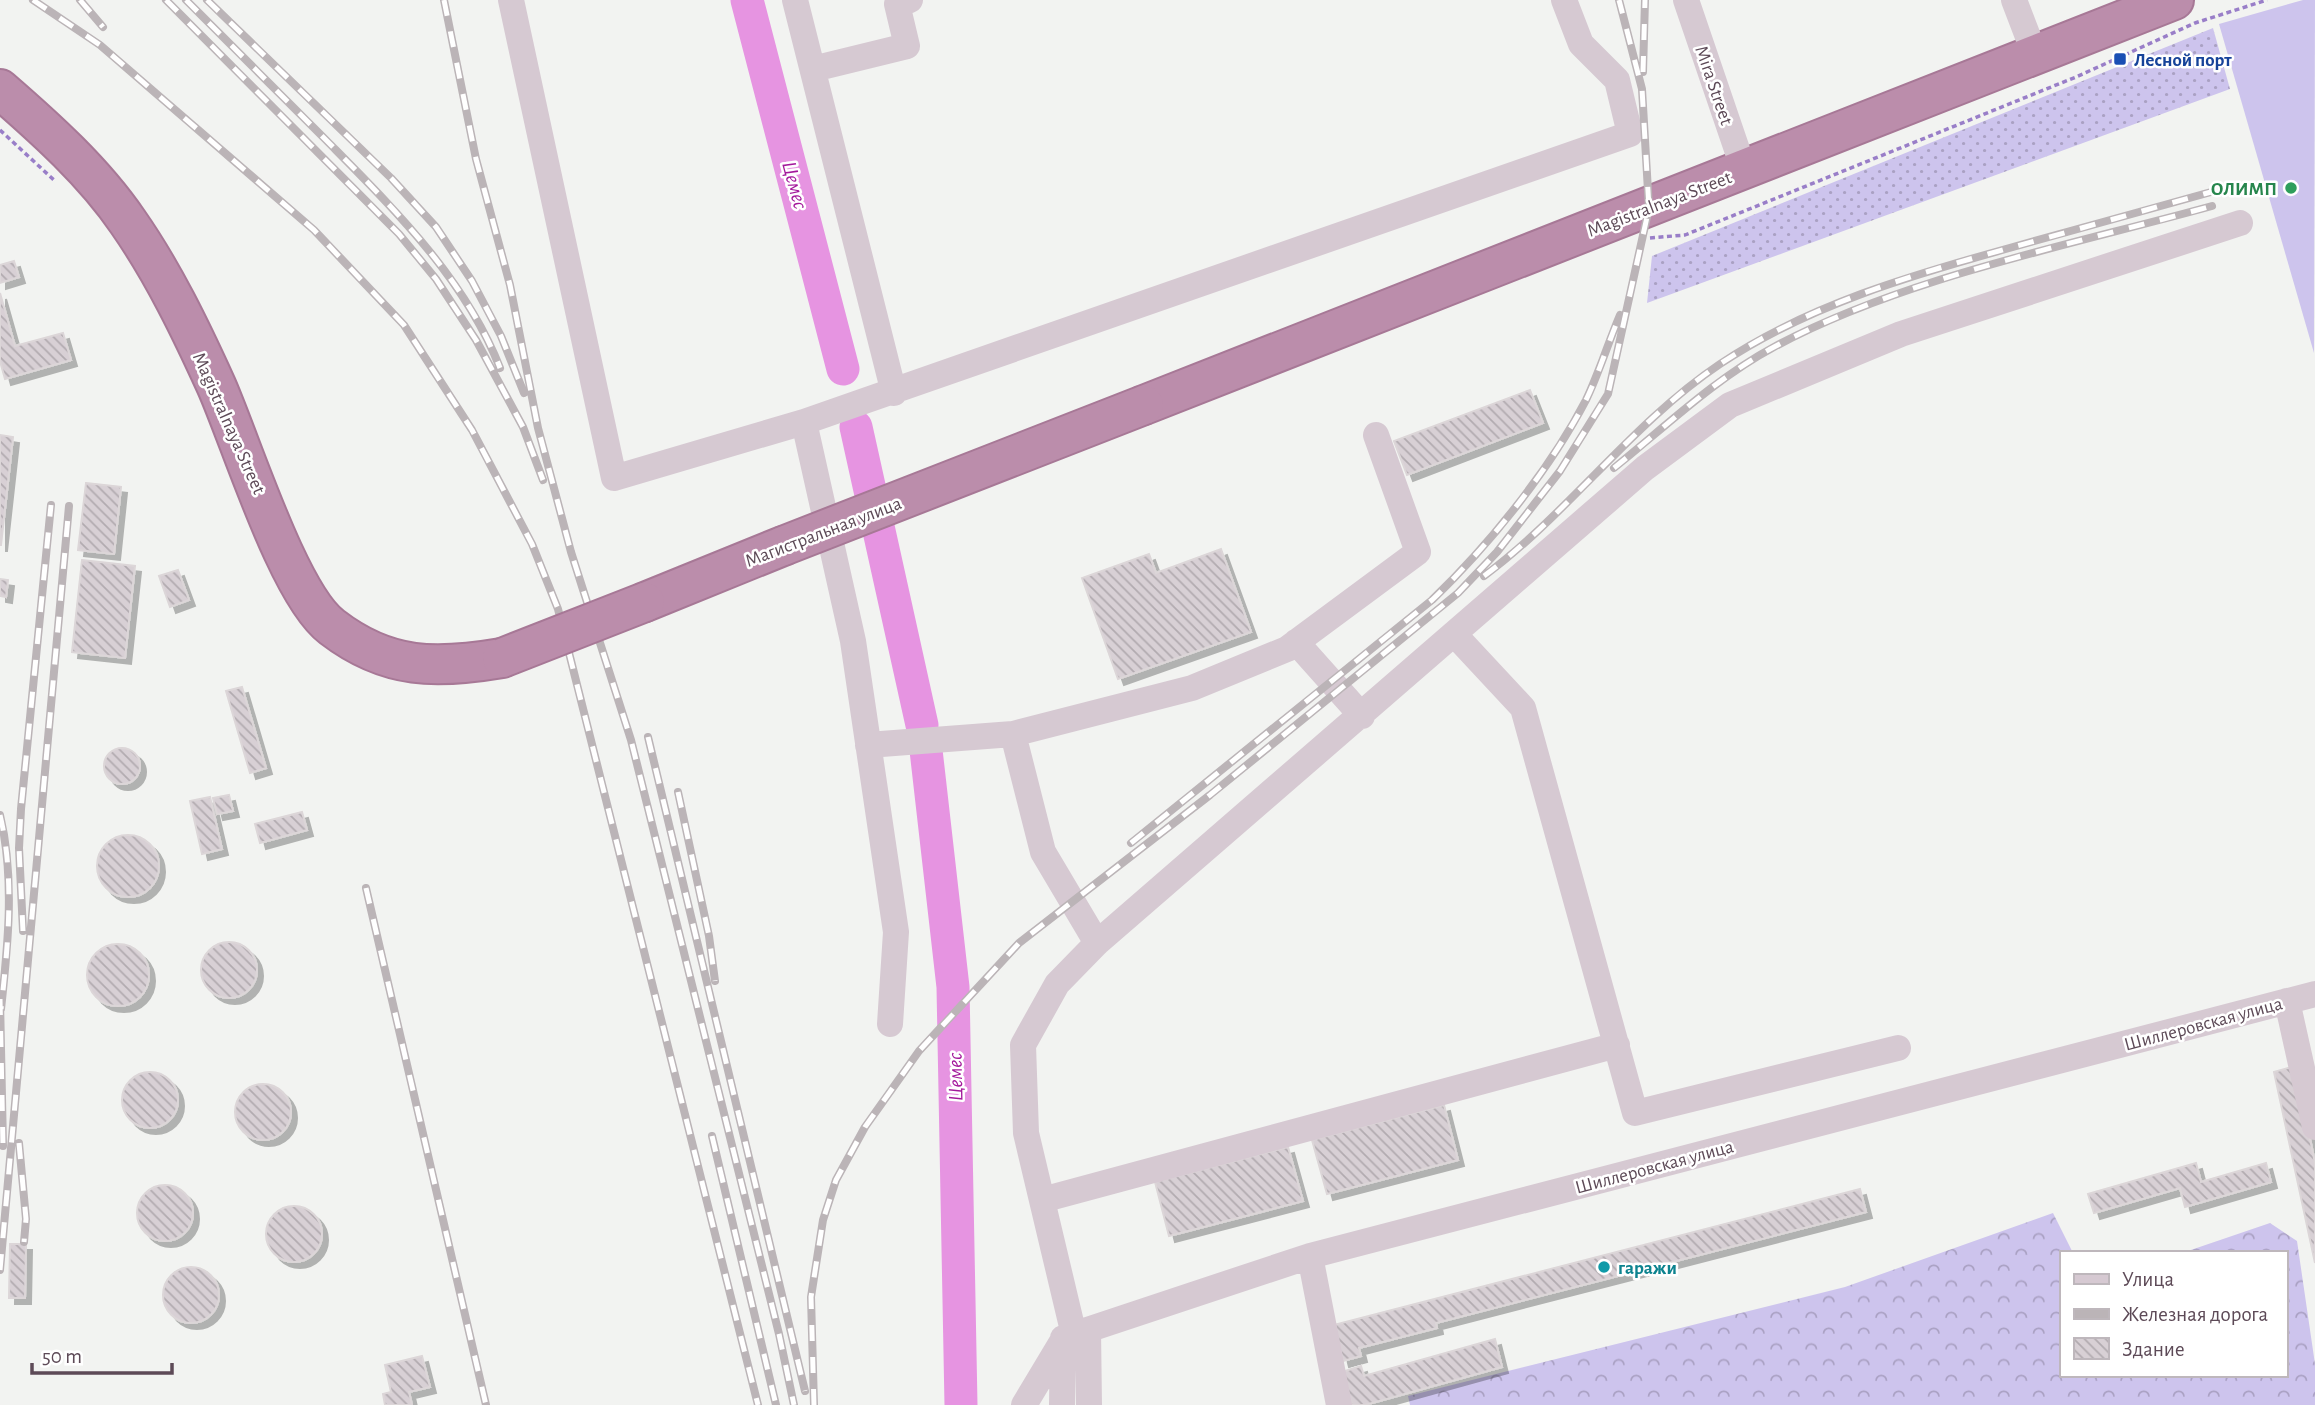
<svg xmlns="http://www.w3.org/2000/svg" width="2315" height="1405" font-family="'Alegreya Sans',sans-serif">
<defs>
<pattern id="grass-dots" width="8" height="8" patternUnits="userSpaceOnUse" patternTransform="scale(1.75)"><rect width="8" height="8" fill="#cdc4ed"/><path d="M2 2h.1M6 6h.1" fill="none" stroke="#aaa1c3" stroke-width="1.8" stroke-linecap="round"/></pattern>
<pattern id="forest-crowns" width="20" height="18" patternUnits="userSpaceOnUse" patternTransform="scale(1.75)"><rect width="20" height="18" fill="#cdc4ed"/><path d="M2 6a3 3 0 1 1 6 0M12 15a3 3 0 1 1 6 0" fill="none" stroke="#aaa1c3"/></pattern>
<pattern id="building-back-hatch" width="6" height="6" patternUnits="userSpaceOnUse" patternTransform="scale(1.75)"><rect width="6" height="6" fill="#d8d0d5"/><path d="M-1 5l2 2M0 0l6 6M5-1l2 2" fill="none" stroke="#b2abb0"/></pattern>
<filter id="shadow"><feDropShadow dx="6" dy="6" stdDeviation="0" flood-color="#0004"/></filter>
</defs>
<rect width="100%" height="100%" fill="#f2f3f1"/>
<path fill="url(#grass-dots)" d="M 2213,28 L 2230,89 L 1647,303 L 1652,256 Z"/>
<path fill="url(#forest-crowns)" d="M 2053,1213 L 2073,1253 L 2061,1253 L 2061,1375 L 2285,1375 L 2285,1253 L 2182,1253 L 2270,1223 L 2297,1241 L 2315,1364 L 2315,1405 L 1410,1405 L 1408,1396 L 1845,1287 Z"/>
<path fill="#cdc4ed" d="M 2303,0 L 2315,0 L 2314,353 L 2219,24 Z"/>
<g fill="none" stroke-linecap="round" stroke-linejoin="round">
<path stroke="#e694e1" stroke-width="33" d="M 747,0 L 843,369
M 856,427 L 922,725
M 926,750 L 953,987 L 961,1405"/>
</g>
<path fill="url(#building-back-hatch)" stroke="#dcd6d8" stroke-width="2" filter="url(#shadow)" d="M 14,261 L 19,277 L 0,283 L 0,265 Z
M 0,293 L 15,346 L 63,333 L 71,360 L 5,379 L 0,361 Z
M 1530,390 L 1543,423 L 1407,475 L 1394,441 Z
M 0,435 L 13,437 L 1,545 L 0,545 Z
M 86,483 L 121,487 L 114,554 L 78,550 Z
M 1221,549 L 1251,632 L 1118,679 L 1082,578 L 1149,554 L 1156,573 Z
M 82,560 L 135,566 L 125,658 L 72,652 Z
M 178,570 L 189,600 L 170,607 L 159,576 Z
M 0,579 L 8,580 L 6,597 L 0,596 Z
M 242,687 L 266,768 L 250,773 L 226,691 Z
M104 766a18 18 0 1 1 36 0a18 18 0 1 1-36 0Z
M 229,795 L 233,811 L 217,814 L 213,798 Z
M 210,797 L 222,849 L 202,854 L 190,801 Z
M 302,812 L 307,830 L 260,843 L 255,824 Z
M97 866a31 31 0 1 1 62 0a31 31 0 1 1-62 0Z
M201 970a28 28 0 1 1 56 0a28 28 0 1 1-56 0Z
M87 975a31 31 0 1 1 62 0a31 31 0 1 1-62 0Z
M 2295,1066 L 2315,1163 L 2315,1263 L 2274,1072 Z
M122 1100a28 28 0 1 1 56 0a28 28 0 1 1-56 0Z
M235 1112a28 28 0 1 1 56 0a28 28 0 1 1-56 0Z
M 1444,1105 L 1458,1160 L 1327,1194 L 1312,1140 Z
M 1288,1147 L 1303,1201 L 1169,1236 L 1155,1182 Z
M 2196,1163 L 2201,1182 L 2266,1163 L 2271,1182 L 2185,1207 L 2180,1188 L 2094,1213 L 2088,1194 Z
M137 1213a28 28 0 1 1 56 0a28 28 0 1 1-56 0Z
M 1860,1189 L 1866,1212 L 1436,1323 L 1437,1328 L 1359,1348 L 1361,1356 L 1343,1361 L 1334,1325 Z
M266 1234a28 28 0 1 1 56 0a28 28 0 1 1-56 0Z
M 10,1244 L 26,1244 L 25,1298 L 9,1298 Z
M163 1295a28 28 0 1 1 56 0a28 28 0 1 1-56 0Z
M 1495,1339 L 1502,1367 L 1365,1405 L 1352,1405 L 1342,1372 L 1361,1366 L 1364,1376 Z
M 422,1356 L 430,1387 L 409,1392 L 412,1405 L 385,1405 L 383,1394 L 391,1392 L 385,1365 Z"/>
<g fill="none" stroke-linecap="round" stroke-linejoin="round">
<defs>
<path id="highway" d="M 0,89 C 45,128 94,172 128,222 C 163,272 191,330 216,385 C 241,441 288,594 332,627 C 388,670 437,669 502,658
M 1144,405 L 2174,0
M 645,602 L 783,546"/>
</defs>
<use href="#highway" stroke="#a77896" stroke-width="42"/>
<path stroke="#997ec8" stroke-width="3.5" stroke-dasharray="5 3.5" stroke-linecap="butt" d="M 0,130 L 55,181
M 1650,238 L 1685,235 L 2076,77 L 2195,23 L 2267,0"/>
<path stroke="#d6c9d2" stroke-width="26" d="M 511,0 L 614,478 L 804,422 L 853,641 L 896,932 L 890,1024
M 795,0 L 894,393
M 1686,0 L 1744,170
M 2014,0 L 2035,55
M 813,69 L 907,46 L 897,4 L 910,0
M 804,422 L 1630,134 L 1617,80 L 1581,44 L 1564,0
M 1455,635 L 1523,708 L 1635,1113 L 1898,1048
M 1296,642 L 1362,716
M 1013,734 L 1043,852 L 1097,943
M 868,745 L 1013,734 L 1192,688 L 1287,649 L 1418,552 L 1376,435
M 2287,1001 L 2315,1127
M 1042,1200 L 1617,1045
M 1310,1256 L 1339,1405
M 1088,1330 L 1089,1405
M 1074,1335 L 1026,1133 L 1023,1045 L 1057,984 L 1097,943 L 1645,468 L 1730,405 L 1901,334 L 2240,223
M 1024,1405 L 1063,1340
M 1062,1405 L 1063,1338 L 1310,1256 L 2315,994"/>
<use href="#highway" stroke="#bb8dab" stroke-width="38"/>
<defs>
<path id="rail" d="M 33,0 L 100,45 L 314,230 L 404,325 L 472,430 L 532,544 L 558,609 L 758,1405
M 80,0 L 103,27
M 166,0 L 399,234 L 436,279 L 476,340 L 523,427 L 543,480
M 186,0 C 233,47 279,93 326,140 C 393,208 465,278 500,368
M 207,0 L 391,178 L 436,227 L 472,281 L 501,336 L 524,393
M 444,0 L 476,159 L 510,285 L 538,428 L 571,552 L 631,740 L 779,1334 L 794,1405
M 1643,72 L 1645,0
M 1614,468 C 1665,427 1716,378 1774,347 C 1902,278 2071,245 2212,206
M 1484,576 C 1569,513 1632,423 1720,364 C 1808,305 1912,275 2013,247 C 2079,229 2145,210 2211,192
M 648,737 L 805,1391
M 678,792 L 709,936 L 715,981
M 0,815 C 15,878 8,945 1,1009
M 1131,843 L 1432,600 C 1489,545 1549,471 1586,400 C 1599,373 1608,343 1620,315
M 366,888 L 486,1405
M 23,931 L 19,848 L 21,809 L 51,505
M 0,999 L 3,1146
M 712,1136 L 776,1405
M 19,1143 L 26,1219 L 24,1242
M 0,1270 L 69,506
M 814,1405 L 811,1297 L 823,1220 L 836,1180 L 865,1127 L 919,1051 L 1019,943 L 1210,795 L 1458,593 L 1497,552 L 1560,471 L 1608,394 L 1649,208 L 1642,89 L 1619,0"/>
</defs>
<use href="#rail" stroke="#bbb4b7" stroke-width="8"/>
<use href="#rail" stroke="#fff" stroke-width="5" stroke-dasharray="16" stroke-linecap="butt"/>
<defs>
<path id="highway-bridge" d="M 783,546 L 1144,405
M 502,658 L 645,602"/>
</defs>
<use href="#highway-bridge" stroke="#a77896" stroke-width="42" stroke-linecap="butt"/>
<use href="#highway-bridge" stroke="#bb8dab" stroke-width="38"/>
</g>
<rect fill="#1a4fb4" stroke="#fff" stroke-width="2.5" x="2113" y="52" width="14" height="14" rx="3.5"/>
<circle fill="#2e9e5b" stroke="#fff" stroke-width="2.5" cx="2291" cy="188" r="7"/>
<circle fill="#0f9aa8" stroke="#fff" stroke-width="2.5" cx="1604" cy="1267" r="7"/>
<g text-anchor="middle" stroke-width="5" stroke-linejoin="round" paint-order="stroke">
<g font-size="19" font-weight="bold" fill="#164399" stroke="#fff" text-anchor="start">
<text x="2134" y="66">Лесной порт</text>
</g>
<g font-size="19" fill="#5d4a57" stroke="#fff">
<text transform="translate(1715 85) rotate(71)" y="7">Mira Street</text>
<text transform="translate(1659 203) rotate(-21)" y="7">Magistralnaya Street</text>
<text transform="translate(230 423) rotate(66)" y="7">Magistralnaya Street</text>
<text transform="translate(823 531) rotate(-21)" y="7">Магистральная улица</text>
<text transform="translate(2203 1023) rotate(-15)" y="7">Шиллеровская улица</text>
<text transform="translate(1654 1166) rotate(-15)" y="7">Шиллеровская улица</text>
</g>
<g font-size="19" font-weight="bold" fill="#27864d" stroke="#fff" text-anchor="end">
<text x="2277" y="195">ОЛИМП</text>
</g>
<g font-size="19" font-weight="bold" fill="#0d838f" stroke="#fff" text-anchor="start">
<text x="1618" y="1274">гаражи</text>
</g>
<g font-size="21" font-style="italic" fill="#a3189b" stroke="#fff">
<text transform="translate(795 185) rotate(75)" y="7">Цемес</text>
<text transform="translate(955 1077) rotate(-91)" y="7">Цемес</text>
</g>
</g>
<rect x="2060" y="1251" width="228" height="126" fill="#ffffff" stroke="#beb7bc" stroke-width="2"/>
<rect x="2074" y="1274" width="35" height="10" fill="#d6c9d2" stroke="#beb7bc" stroke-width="2"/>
<text x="2122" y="1286" font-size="21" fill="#5d4a57">Улица</text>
<rect x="2074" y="1309" width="35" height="10" fill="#bbb4b7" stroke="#beb7bc" stroke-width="2"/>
<text x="2122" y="1321" font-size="21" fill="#5d4a57">Железная дорога</text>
<rect x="2074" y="1338" width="35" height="21" fill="url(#building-back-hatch)" stroke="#beb7bc" stroke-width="2"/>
<text x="2122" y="1356" font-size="21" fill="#5d4a57">Здание</text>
<path d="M32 1363v10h140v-10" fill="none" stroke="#5d4a57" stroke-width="3.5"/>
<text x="42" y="1363" font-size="21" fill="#5d4a57" stroke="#ffffff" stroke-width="5" paint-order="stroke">50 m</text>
</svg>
